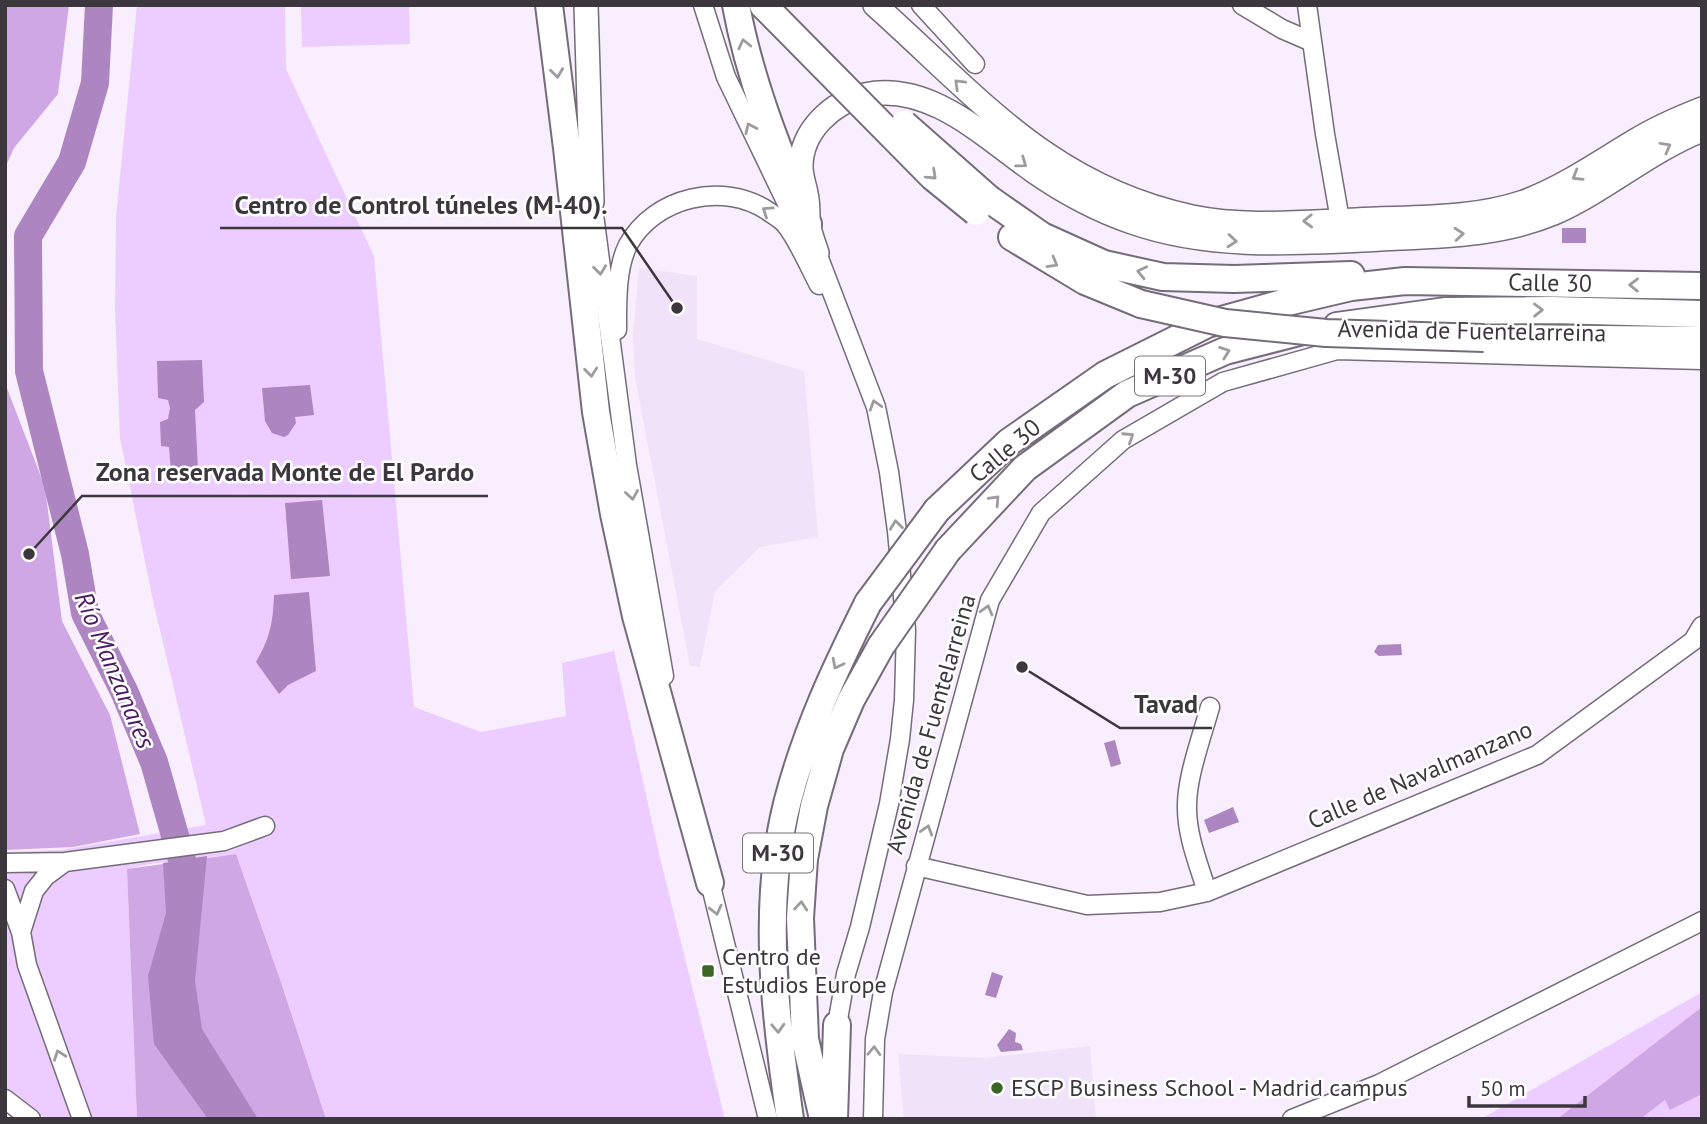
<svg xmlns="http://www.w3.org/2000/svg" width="1707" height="1124" font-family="'PT Sans',sans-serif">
<rect width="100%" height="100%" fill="#f8eefe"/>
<path fill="#f0e2f8" d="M 639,268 L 697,276 L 697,339 L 804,371 L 818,537 L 760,547 L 715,591 L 700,667 L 690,666 L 635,377 L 633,334 Z
M 1090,1046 L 1096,1119 L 904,1119 L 898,1054 L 986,1058 Z"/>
<path fill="#edccff" d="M 137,5 L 285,5 L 286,69 L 374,256 L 414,707 L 481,732 L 566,716 L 562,663 L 614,651 L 661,862 L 725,1119 L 326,1119 L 285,993 L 236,854 L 149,864 L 127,869 L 137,1119 L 46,1119 L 5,1089 L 5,852 L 61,850 L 206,825 L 152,596 L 120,438 L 115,309 L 116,217 Z
M 301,5 L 409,5 L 410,44 L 302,47 Z
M 1702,992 L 1702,1119 L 1481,1119 Z"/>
<path fill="#cfa7e5" d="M 5,5 L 69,5 L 58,94 L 14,148 L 5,168 Z
M 5,383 L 45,487 L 62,621 L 110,715 L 140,834 L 73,847 L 5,850 Z
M 236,854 L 281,982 L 326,1119 L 137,1119 L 127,869 Z
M 1702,1007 L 1702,1094 L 1670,1110 L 1665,1100 L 1640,1119 L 1557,1119 Z"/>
<path fill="#ad85c1" d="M 1562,228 L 1586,228 L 1586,243 L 1562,243 Z
M 202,360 L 204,402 L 195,410 L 198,470 L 171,472 L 169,447 L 161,446 L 160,422 L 168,419 L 170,408 L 168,400 L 158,398 L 157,361 Z
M 310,385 L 314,415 L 295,417 L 296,423 L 288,435 L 284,437 L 272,433 L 265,421 L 262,388 Z
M 322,500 L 330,576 L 291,579 L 285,503 Z
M 309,592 L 316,671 L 288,685 L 279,694 L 256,662 C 270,638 273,623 274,595 Z
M 1401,644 L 1402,655 L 1379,656 L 1374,652 L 1378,645 Z
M 1115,740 L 1121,764 L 1111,767 L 1104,743 Z
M 1233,807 L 1239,822 L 1209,833 L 1204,820 Z
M 207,856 L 195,981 L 202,1029 L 258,1119 L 208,1119 L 154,1044 L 148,976 L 166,913 L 163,863 Z
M 992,972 L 1003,976 L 996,998 L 985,995 Z
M 1009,1029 L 1016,1033 L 1015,1042 L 1021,1044 L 1023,1050 L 1001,1052 L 997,1045 Z"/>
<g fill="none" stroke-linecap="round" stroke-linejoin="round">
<path stroke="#ad85c1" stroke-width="28" d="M 99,5 L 95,83 L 72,162 L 28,236 L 29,371 L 75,554 L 85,613 L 124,691 L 154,762 L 184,867 L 183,896"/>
<defs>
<path id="minor" d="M 703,5 L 726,77 L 792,214
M 921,5 L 975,64
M 1242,5 L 1282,29 L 1312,42
M 1307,5 L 1325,134 L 1340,220
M 591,192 L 627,465 L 664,676
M 811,244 L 817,253 L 876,407 L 889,472 L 897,531 L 906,630 L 904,700 L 900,739 L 889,804 L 860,927 L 846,974 L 837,1025 L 838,1037
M 617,330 C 617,305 616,268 628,245 C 654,197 723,181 768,211 C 773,215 781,219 785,224 C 797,238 810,268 819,285
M 65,862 L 46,876 L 34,891 L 21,932 L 27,965 L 82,1119
M 5,863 L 65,862 L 224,841 L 265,826
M 916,866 L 1087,905 L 1160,902 L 1207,892 L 1537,755 L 1693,641 L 1702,626
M 708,874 L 768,1119
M 5,889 L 21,932
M 1207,892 C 1199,865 1187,837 1187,808 C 1186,779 1202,736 1210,707
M 5,1099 L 31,1119
M 873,1119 L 875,1039 L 883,992 L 990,600 L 1041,513 L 1123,440 L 1223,382 L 1337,350 L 1702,360
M 1292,1119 L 1379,1084 L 1702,921"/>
<path id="major" d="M 586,5 L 592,202
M 875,5 C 977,96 1050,187 1192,217 C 1245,228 1302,222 1356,220 C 1411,217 1471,220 1524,202 C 1564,187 1598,163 1635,141 C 1656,128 1679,118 1702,109
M 817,253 C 814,243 809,232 808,221 C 808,214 808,206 807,199 C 806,189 801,178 801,167 C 801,131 832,102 865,95 C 930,81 986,138 1035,172 C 1064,192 1097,210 1132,222 C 1212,250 1298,243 1381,239 C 1439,236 1499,236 1554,213 C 1606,190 1649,151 1702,130"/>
<path id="highway" d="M 549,5 L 567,148 L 596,412 L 614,514 L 636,616 L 710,883
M 736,5 C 750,82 779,152 808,224
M 989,199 L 1042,236 L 1104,264 L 1163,277 L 1234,279 L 1351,275
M 1012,237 L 1085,281 L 1141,304
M 1337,326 L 1446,311 L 1552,310 L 1702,314
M 1484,338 L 1702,340
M 937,510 L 1009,442 L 1105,375 L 1207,324 L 1279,304 L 1351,287 L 1405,281 L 1702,286
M 948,550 L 1025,468 L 1127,394 L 1225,351 L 1299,332
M 790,1119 C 775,1015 761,903 788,800 C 807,728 835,669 868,603
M 823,1119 L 805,1039 L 800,918 L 804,859 L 814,806 L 830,749 L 851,700 L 881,646
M 834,1119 L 837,1025"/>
</defs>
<use href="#minor" stroke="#746c79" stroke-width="21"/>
<use href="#major" stroke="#746c79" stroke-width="26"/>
<use href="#highway" stroke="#746c79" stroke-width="30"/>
<use href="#minor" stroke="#fff" stroke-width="18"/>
<use href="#major" stroke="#fff" stroke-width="23"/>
<use href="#highway" stroke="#fff" stroke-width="26"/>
<defs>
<path id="highway-bridge" d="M 763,5 L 933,177 L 976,212
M 904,124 L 989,199
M 1141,304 L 1225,323 L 1326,333 L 1484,338
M 868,603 L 937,510
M 881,646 L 948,550"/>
</defs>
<use href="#highway-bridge" stroke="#746c79" stroke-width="30" stroke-linecap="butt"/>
<use href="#highway-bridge" stroke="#fff" stroke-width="26"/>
</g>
<defs><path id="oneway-chevron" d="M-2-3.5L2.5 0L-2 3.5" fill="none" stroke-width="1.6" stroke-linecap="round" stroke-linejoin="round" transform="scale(1.75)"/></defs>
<g stroke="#9d9b9e">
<use href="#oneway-chevron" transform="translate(744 44) rotate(-103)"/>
<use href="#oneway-chevron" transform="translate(557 73) rotate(83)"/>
<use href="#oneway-chevron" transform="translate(959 84) rotate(-136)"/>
<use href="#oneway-chevron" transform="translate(750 128) rotate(-115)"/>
<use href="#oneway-chevron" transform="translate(1666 147) rotate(-29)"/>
<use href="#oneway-chevron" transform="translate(1022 163) rotate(36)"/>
<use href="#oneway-chevron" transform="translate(932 175) rotate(43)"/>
<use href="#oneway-chevron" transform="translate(1577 176) rotate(149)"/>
<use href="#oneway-chevron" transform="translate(767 211) rotate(-146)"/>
<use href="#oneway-chevron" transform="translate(1308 221) rotate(178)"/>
<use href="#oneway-chevron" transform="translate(1459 234) rotate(-5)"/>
<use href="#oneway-chevron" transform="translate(1232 241) rotate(5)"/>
<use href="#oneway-chevron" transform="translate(1053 263) rotate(30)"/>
<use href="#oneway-chevron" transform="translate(600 270) rotate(83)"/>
<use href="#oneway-chevron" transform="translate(1142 272) rotate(-167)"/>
<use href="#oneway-chevron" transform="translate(1634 285) rotate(-179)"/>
<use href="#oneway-chevron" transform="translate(1538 310) rotate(-1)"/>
<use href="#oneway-chevron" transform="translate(1225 352) rotate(-20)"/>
<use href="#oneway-chevron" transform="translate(591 372) rotate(84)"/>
<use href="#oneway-chevron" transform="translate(875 405) rotate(-107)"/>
<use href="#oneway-chevron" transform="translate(1129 437) rotate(-33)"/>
<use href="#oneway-chevron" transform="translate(632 495) rotate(81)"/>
<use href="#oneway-chevron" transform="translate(995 500) rotate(-47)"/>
<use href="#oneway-chevron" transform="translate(896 525) rotate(-97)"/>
<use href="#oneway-chevron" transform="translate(987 610) rotate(-74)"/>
<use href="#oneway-chevron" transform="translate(837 664) rotate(117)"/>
<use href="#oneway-chevron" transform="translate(927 830) rotate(-73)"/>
<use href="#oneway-chevron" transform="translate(801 906) rotate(-85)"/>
<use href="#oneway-chevron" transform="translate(716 910) rotate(76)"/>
<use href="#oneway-chevron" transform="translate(778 1028) rotate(87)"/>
<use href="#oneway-chevron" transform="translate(874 1051) rotate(-88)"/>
<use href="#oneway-chevron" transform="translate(59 1055) rotate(-110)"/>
</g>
<g fill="#3b6624" stroke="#fff" stroke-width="2.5">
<rect x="701" y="964" width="14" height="14" rx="3.5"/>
<circle cx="997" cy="1088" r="7"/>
</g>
<g text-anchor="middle" stroke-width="5" stroke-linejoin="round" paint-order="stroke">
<g fill="#fff" stroke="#767377" stroke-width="2">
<rect x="1135" y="356.5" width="70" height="39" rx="5"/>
<rect x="743" y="833.5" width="70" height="39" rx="5"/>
</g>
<g font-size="23" font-weight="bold" fill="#3b373d">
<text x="1170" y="384">M-30</text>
<text x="778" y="861">M-30</text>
</g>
<g font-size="24" fill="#3b373d" stroke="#fff">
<text transform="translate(1550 283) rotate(1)" y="8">Calle 30</text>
<text transform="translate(1472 331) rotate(1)" y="8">Avenida de Fuentelarreina</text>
<text transform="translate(1005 451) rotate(-40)" y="8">Calle 30</text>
<text transform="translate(931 724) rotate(-74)" y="8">Avenida de Fuentelarreina</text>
<text transform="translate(1420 775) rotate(-23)" y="8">Calle de Navalmanzano</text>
</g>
<g font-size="24" fill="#3b373d" stroke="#fff" text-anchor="start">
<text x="722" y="965">Centro de<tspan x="722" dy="28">Estudios Europe</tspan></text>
<text x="1011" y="1096">ESCP Business School - Madrid campus</text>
</g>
<g font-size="26" font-style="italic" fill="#4d1a63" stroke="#fff">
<text transform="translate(115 670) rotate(67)" y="9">Río Manzanares</text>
</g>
</g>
<path fill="none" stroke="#3b373d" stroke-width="2.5" d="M677 308L622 228H220M29 554L82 496H488M1022 667L1120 728H1212"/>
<g fill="#3b373d" stroke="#fff" stroke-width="2.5">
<circle cx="677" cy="308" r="7"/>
<circle cx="29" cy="554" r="7"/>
<circle cx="1022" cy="667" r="7"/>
</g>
<g font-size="26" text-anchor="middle" font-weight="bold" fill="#3b373d" stroke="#fff" stroke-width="5" stroke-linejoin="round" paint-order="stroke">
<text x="421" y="214">Centro de Control túneles (M-40).</text>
<text x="285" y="481">Zona reservada Monte de El Pardo</text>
<text x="1166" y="713">Tavad</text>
</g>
<rect width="1707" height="1124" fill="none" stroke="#3b373d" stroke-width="14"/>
<path d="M1469 1096v10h116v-10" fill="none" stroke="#3b373d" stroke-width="3.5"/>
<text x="1480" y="1096" font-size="21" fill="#3b373d" stroke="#ffffff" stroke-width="5" paint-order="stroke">50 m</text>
</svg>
